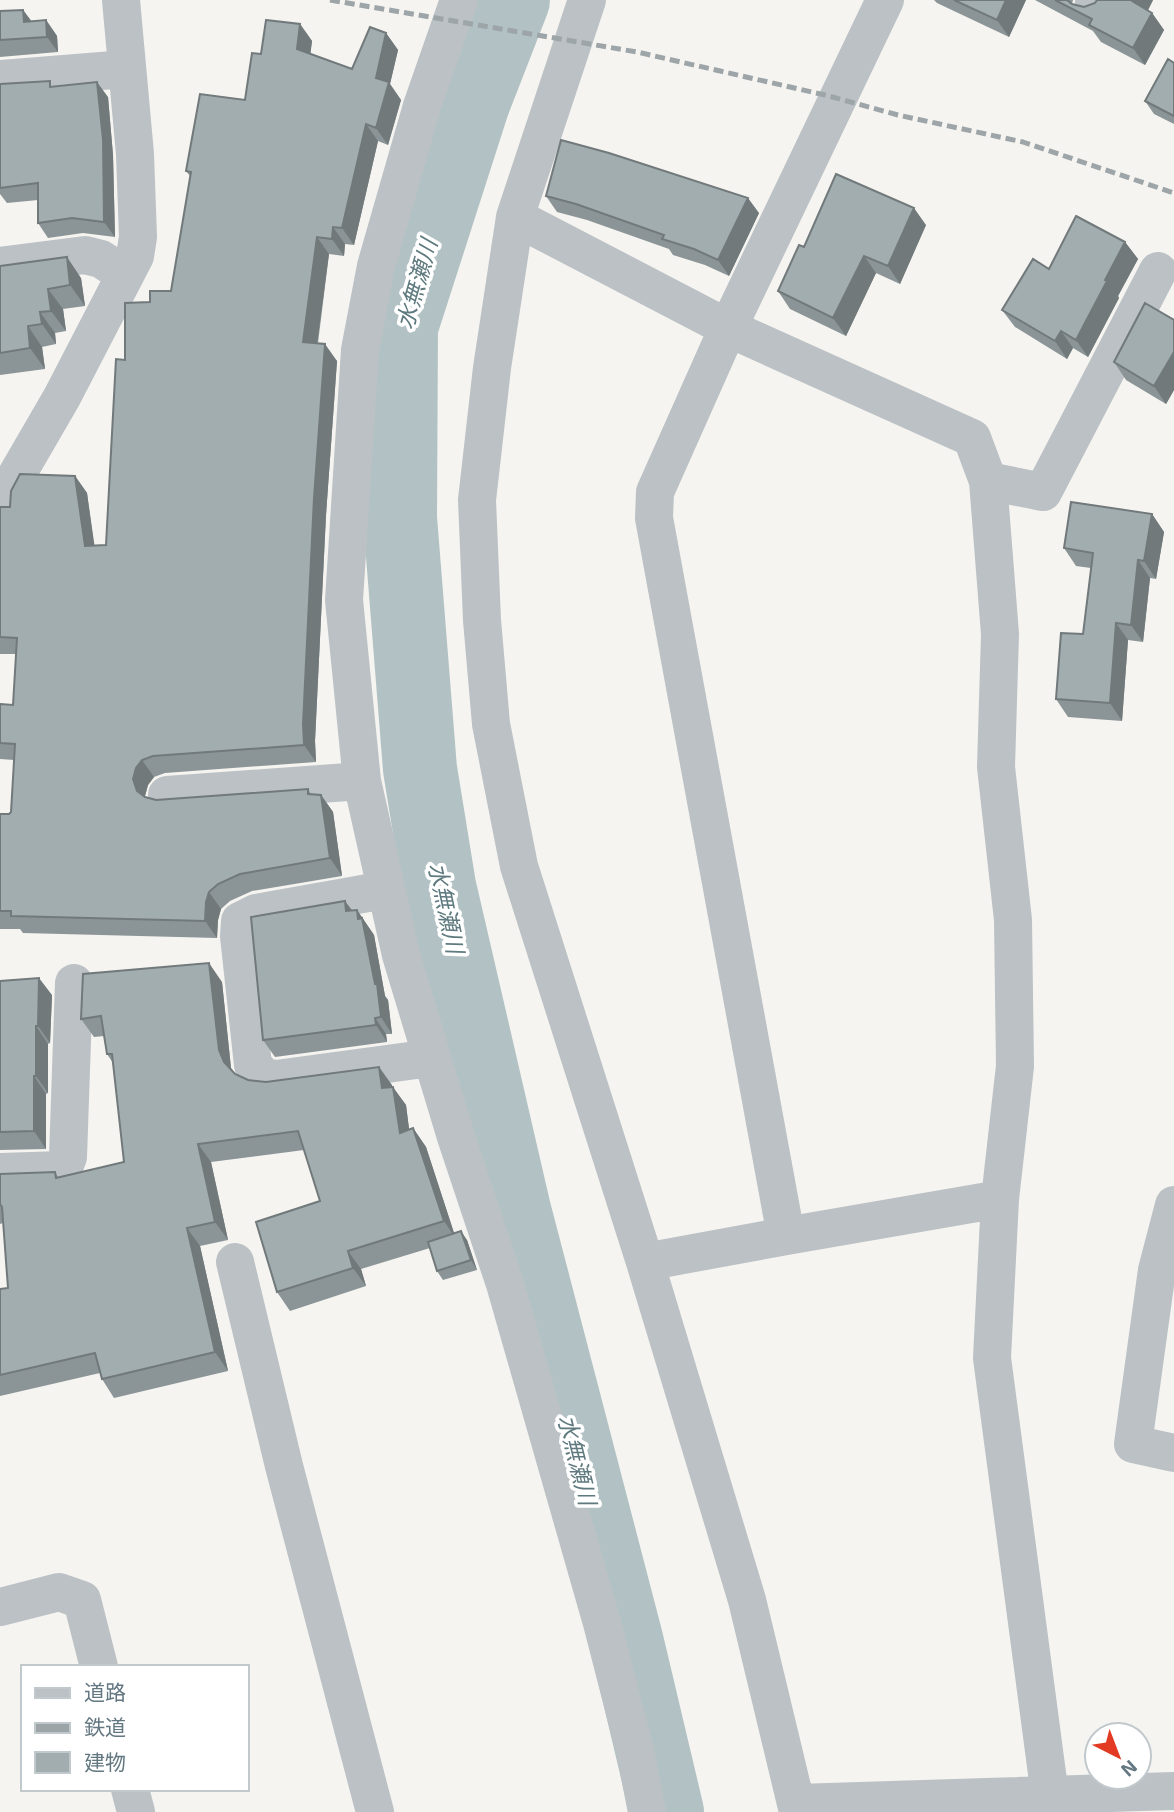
<svg xmlns="http://www.w3.org/2000/svg" width="1174" height="1812" font-family="'Exo 2','Noto Sans JP',sans-serif">
<rect width="100%" height="100%" fill="#f5f4f0"/>
<g fill="none" stroke-linecap="round" stroke-linejoin="round">
<path stroke="#b2c2c4" stroke-width="74" d="M 513,0 L 473,103 L 401,327 L 400,518 L 420,769 L 439,886 L 514,1210 L 626,1639 L 667,1812"/>
<path stroke="#bbc1c4" stroke-width="38" d="M 459,0 L 422,106 L 376,266 L 360,350 L 344,600 L 362,781 L 401,955 L 456,1137 L 505,1284 L 602,1623 L 636,1755 L 647,1812
M 587,0 L 515,217 L 492,368 L 477,500 L 482,620 L 491,724 L 519,866 L 645,1262 L 747,1600 L 798,1812
M 1094,2 L 1095,0
M 0,79 L 126,69
M 515,217 L 728,328 L 972,438 L 988,481 L 1000,634 L 996,767 L 1013,920 L 1015,1066 L 1000,1199 L 992,1358 L 1050,1796
M 0,266 L 85,255 L 101,259 L 125,275
M 988,481 L 1043,492 L 1158,271
M 0,504 L 62,397 L 135,256 L 138,237 L 135,154 L 121,0
M 167,795 L 362,781
M 385,890 L 256,913 L 240,921 L 239,936 L 253,1065 L 264,1077 L 276,1079 L 431,1058
M 0,1172 L 63,1170 L 68,1157 L 74,983
M 1174,1205 L 1157,1270 L 1133,1444 L 1174,1453
M 786,1236 L 654,518 L 655,492 L 728,328 L 885,0
M 235,1262 L 284,1466 L 375,1812
M 645,1262 L 786,1236 L 1000,1199
M 0,1607 L 59,1592 L 82,1600 L 99,1667
M 130,1789 L 136,1812
M 797,1803 L 1174,1791"/>
<path stroke="#9da5a9" stroke-width="5" stroke-dasharray="10 5" stroke-linecap="butt" d="M 330,0 L 637,52 L 825,95 L 898,115 L 1023,142 L 1174,193"/>
</g>
<path fill="#8b9597" d="M 934,0 L 1026,0 L 1009,37 L 937,3 Z
M 1035,0 L 1073,0 L 1072,4 L 1084,7 L 1095,3 L 1097,0 L 1153,0 L 1148,10 L 1152,13 L 1164,30 L 1145,65 L 1101,42 L 1093,31 Z
M 23,10 L 32,22 L 46,20 L 57,36 L 58,52 L 0,57 L 0,11 Z
M 300,24 L 312,41 L 310,54 L 352,69 L 386,33 L 398,50 L 390,84 L 401,100 L 388,145 L 378,141 L 354,245 L 345,244 L 344,256 L 329,254 L 318,343 L 337,361 L 326,515 L 315,741 L 316,762 L 165,773 L 154,777 L 148,785 L 145,796 L 146,797 L 156,800 L 308,789 L 311,794 L 321,795 L 333,812 L 342,876 L 252,891 L 230,901 L 221,909 L 218,920 L 217,938 L 23,933 L 20,929 L 0,929 L 0,814 L 9,814 L 11,812 L 14,760 L 0,759 L 0,704 L 13,705 L 16,654 L 0,654 L 0,507 L 10,507 L 75,476 L 87,493 L 94,546 L 106,545 L 125,360 L 150,302 L 171,291 L 190,176 L 186,171 L 245,100 L 261,54 Z
M 1174,63 L 1174,124 L 1154,114 L 1145,101 Z
M 0,84 L 54,87 L 108,97 L 113,155 L 115,237 L 83,233 L 48,238 L 38,223 L 38,200 L 7,203 L 0,194 Z
M 546,196 L 759,213 L 729,276 L 705,265 L 673,255 L 669,249 L 587,220 L 557,212 Z
M 926,225 L 900,284 L 876,273 L 846,336 L 790,309 L 778,291 L 804,247 Z
M 1125,242 L 1138,259 L 1118,296 L 1119,298 L 1088,357 L 1073,348 L 1067,359 L 1015,327 L 1002,310 Z
M 0,266 L 81,278 L 85,306 L 63,309 L 66,331 L 55,333 L 56,344 L 42,347 L 45,369 L 0,375 Z
M 1174,320 L 1174,390 L 1166,404 L 1126,380 L 1114,362 Z
M 1152,514 L 1164,532 L 1156,579 L 1150,578 L 1143,642 L 1128,640 L 1122,721 L 1068,717 L 1056,699 L 1083,634 L 1091,568 L 1076,566 L 1064,548 Z
M 357,910 L 374,935 L 385,996 L 388,1000 L 392,1034 L 386,1034 L 387,1042 L 275,1057 L 263,1040 L 352,911 Z
M 0,981 L 52,995 L 50,1043 L 48,1044 L 48,1093 L 46,1094 L 46,1149 L 0,1150 Z
M 222,982 L 231,1068 L 235,1074 L 248,1080 L 266,1082 L 379,1067 L 392,1087 L 406,1105 L 409,1130 L 413,1128 L 426,1147 L 454,1233 L 467,1240 L 477,1270 L 443,1280 L 437,1271 L 430,1248 L 361,1269 L 366,1286 L 290,1311 L 277,1292 L 320,1201 L 304,1150 L 211,1162 L 228,1240 L 200,1246 L 228,1371 L 114,1398 L 102,1379 L 100,1373 L 0,1396 L 0,1289 L 8,1288 L 3,1223 L 0,1224 L 0,1174 L 55,1172 L 58,1177 L 124,1162 L 113,1063 L 107,1054 L 104,1036 L 94,1037 L 81,1019 Z"/>
<path fill="#71797b" d="M 1006,0 L 1026,0 L 1009,37 L 997,20 Z
M 1132,0 L 1153,0 L 1144,18 L 1132,1 Z
M 23,10 L 35,26 L 24,22 Z
M 1152,13 L 1164,30 L 1145,65 L 1133,48 Z
M 46,20 L 57,36 L 58,52 L 47,37 Z
M 300,24 L 312,41 L 309,66 L 297,49 Z
M 386,33 L 398,50 L 390,84 L 401,100 L 388,145 L 376,128 L 376,78 Z
M 97,82 L 108,97 L 113,155 L 115,237 L 104,222 Z
M 366,124 L 378,141 L 354,245 L 342,228 Z
M 748,198 L 759,213 L 729,276 L 718,260 Z
M 914,208 L 926,225 L 900,284 L 888,266 Z
M 333,227 L 345,244 L 344,256 L 332,239 Z
M 317,237 L 329,254 L 315,359 L 303,342 Z
M 1125,242 L 1138,259 L 1118,296 L 1119,298 L 1088,357 L 1076,340 L 1105,280 Z
M 864,256 L 876,273 L 846,336 L 833,318 Z
M 67,257 L 81,278 L 85,306 L 70,285 Z
M 48,289 L 63,309 L 66,331 L 51,311 Z
M 40,312 L 55,333 L 56,344 L 42,324 Z
M 28,326 L 42,347 L 45,369 L 30,348 Z
M 1061,331 L 1073,348 L 1067,359 L 1055,341 Z
M 325,344 L 337,361 L 326,515 L 315,741 L 316,762 L 304,745 L 303,724 L 314,498 Z
M 1174,352 L 1174,390 L 1166,404 L 1154,386 Z
M 75,476 L 87,493 L 97,563 L 85,546 Z
M 1152,514 L 1164,532 L 1156,579 L 1144,561 Z
M 1138,560 L 1150,578 L 1143,642 L 1131,625 Z
M 1116,623 L 1128,640 L 1122,721 L 1110,703 Z
M 142,760 L 154,777 L 148,785 L 145,796 L 149,808 L 137,791 L 133,779 L 136,768 Z
M 321,795 L 333,812 L 342,876 L 330,858 Z
M 209,892 L 221,909 L 218,920 L 217,938 L 205,921 L 206,902 Z
M 345,901 L 357,917 L 346,911 Z
M 357,910 L 374,935 L 385,996 L 388,1000 L 392,1034 L 381,1017 Z
M 209,963 L 222,982 L 231,1068 L 237,1080 L 224,1062 L 219,1050 Z
M 39,978 L 52,995 L 50,1043 L 38,1026 Z
M 375,1018 L 386,1034 L 387,1042 L 376,1025 Z
M 36,1026 L 48,1044 L 48,1093 L 36,1076 Z
M 379,1067 L 392,1085 L 394,1107 L 382,1088 Z
M 34,1076 L 46,1094 L 46,1149 L 34,1131 Z
M 393,1087 L 406,1105 L 412,1151 L 400,1133 Z
M 413,1128 L 426,1147 L 456,1239 L 444,1221 Z
M 198,1144 L 211,1162 L 228,1240 L 215,1222 Z
M 187,1228 L 200,1246 L 228,1371 L 215,1352 Z
M 461,1231 L 467,1240 L 477,1270 L 471,1260 Z
M 348,1251 L 361,1269 L 366,1286 L 353,1268 Z"/>
<path fill="#a2adb0" stroke="#71797b" stroke-width="2" d="M 954,0 L 1006,0 L 997,20 Z
M 1055,0 L 1067,0 L 1072,4 L 1084,7 L 1095,3 L 1097,0 L 1132,0 L 1132,1 L 1152,13 L 1133,48 L 1089,25 L 1092,19 Z
M 23,10 L 24,22 L 46,20 L 47,37 L 0,40 L 0,11 Z
M 266,20 L 300,24 L 297,49 L 352,69 L 370,27 L 386,33 L 376,78 L 389,82 L 376,128 L 366,124 L 342,228 L 333,227 L 332,239 L 317,237 L 303,342 L 325,344 L 314,498 L 303,724 L 304,745 L 153,756 L 142,760 L 136,768 L 133,779 L 137,791 L 145,797 L 156,800 L 308,789 L 308,794 L 321,795 L 330,858 L 240,874 L 218,884 L 209,892 L 206,902 L 205,921 L 11,916 L 11,911 L 0,911 L 0,814 L 9,814 L 11,812 L 15,744 L 0,743 L 0,704 L 13,705 L 17,638 L 0,637 L 0,507 L 10,507 L 11,491 L 20,474 L 75,476 L 85,546 L 106,545 L 116,359 L 125,360 L 125,303 L 150,302 L 150,291 L 171,291 L 191,172 L 186,171 L 200,94 L 245,100 L 252,53 L 261,54 Z
M 1168,59 L 1174,63 L 1174,116 L 1145,101 Z
M 50,81 L 50,87 L 97,82 L 103,140 L 104,222 L 72,218 L 38,223 L 38,183 L 0,188 L 0,84 Z
M 561,140 L 609,153 L 748,198 L 718,260 L 694,249 L 662,239 L 664,235 L 576,204 L 546,196 Z
M 836,174 L 914,208 L 888,266 L 864,256 L 833,318 L 778,291 L 799,245 L 804,247 Z
M 1076,216 L 1125,242 L 1105,280 L 1107,281 L 1076,340 L 1061,331 L 1055,341 L 1002,310 L 1033,259 L 1049,269 Z
M 67,257 L 70,285 L 48,289 L 51,311 L 40,312 L 42,324 L 28,326 L 30,348 L 0,353 L 0,266 Z
M 1145,303 L 1174,320 L 1174,352 L 1154,386 L 1114,362 Z
M 1071,502 L 1152,514 L 1144,561 L 1138,560 L 1131,625 L 1116,623 L 1110,703 L 1056,699 L 1061,633 L 1083,634 L 1093,553 L 1064,548 Z
M 345,901 L 346,911 L 357,910 L 358,919 L 362,918 L 375,984 L 377,984 L 381,1017 L 375,1018 L 376,1025 L 263,1040 L 251,917 Z
M 209,963 L 219,1050 L 224,1062 L 235,1074 L 248,1080 L 266,1082 L 379,1067 L 382,1088 L 393,1087 L 400,1133 L 413,1128 L 444,1221 L 348,1251 L 353,1268 L 277,1292 L 256,1222 L 320,1201 L 298,1131 L 198,1144 L 215,1222 L 187,1228 L 215,1352 L 102,1379 L 95,1353 L 0,1375 L 0,1289 L 8,1288 L 2,1207 L 0,1204 L 0,1174 L 55,1172 L 56,1178 L 124,1162 L 112,1054 L 107,1054 L 101,1016 L 81,1019 L 83,974 Z
M 39,978 L 38,1026 L 36,1026 L 36,1076 L 34,1076 L 34,1131 L 0,1132 L 0,981 Z
M 461,1231 L 471,1260 L 437,1271 L 428,1242 Z"/>
<g text-anchor="middle" stroke-width="7" stroke-linejoin="round" paint-order="stroke">
<g font-size="23" font-style="italic" fill="#5f7a7f" stroke="#fff">
<text transform="translate(417 284) rotate(-74)" y="8">水無瀬川</text>
<text transform="translate(446 908) rotate(78)" y="8">水無瀬川</text>
<text transform="translate(577 1460) rotate(76)" y="8">水無瀬川</text>
</g>
</g>
<rect x="21" y="1665" width="228" height="126" fill="#ffffff" stroke="#c1c9cd" stroke-width="2"/>
<rect x="35" y="1688" width="35" height="10" fill="#bbc1c4" stroke="#c1c9cd" stroke-width="2"/>
<text x="84" y="1700" font-size="21" fill="#647882">道路</text>
<rect x="35" y="1723" width="35" height="10" fill="#9da5a9" stroke="#c1c9cd" stroke-width="2"/>
<text x="84" y="1735" font-size="21" fill="#647882">鉄道</text>
<rect x="35" y="1752" width="35" height="21" fill="#a2adb0" stroke="#c1c9cd" stroke-width="2"/>
<text x="84" y="1770" font-size="21" fill="#647882">建物</text>
<g transform="translate(1118 1756) rotate(138)"><circle r="33" fill="#ffffff" stroke="#c1c9cd" stroke-width="2"/>
<path d="M0-5L12 26L0 18L-12 26Z" fill="#e23a23"/>
<text y="-10" font-size="19" font-weight="bold" text-anchor="middle" fill="#647882">N</text>
</g>
</svg>
